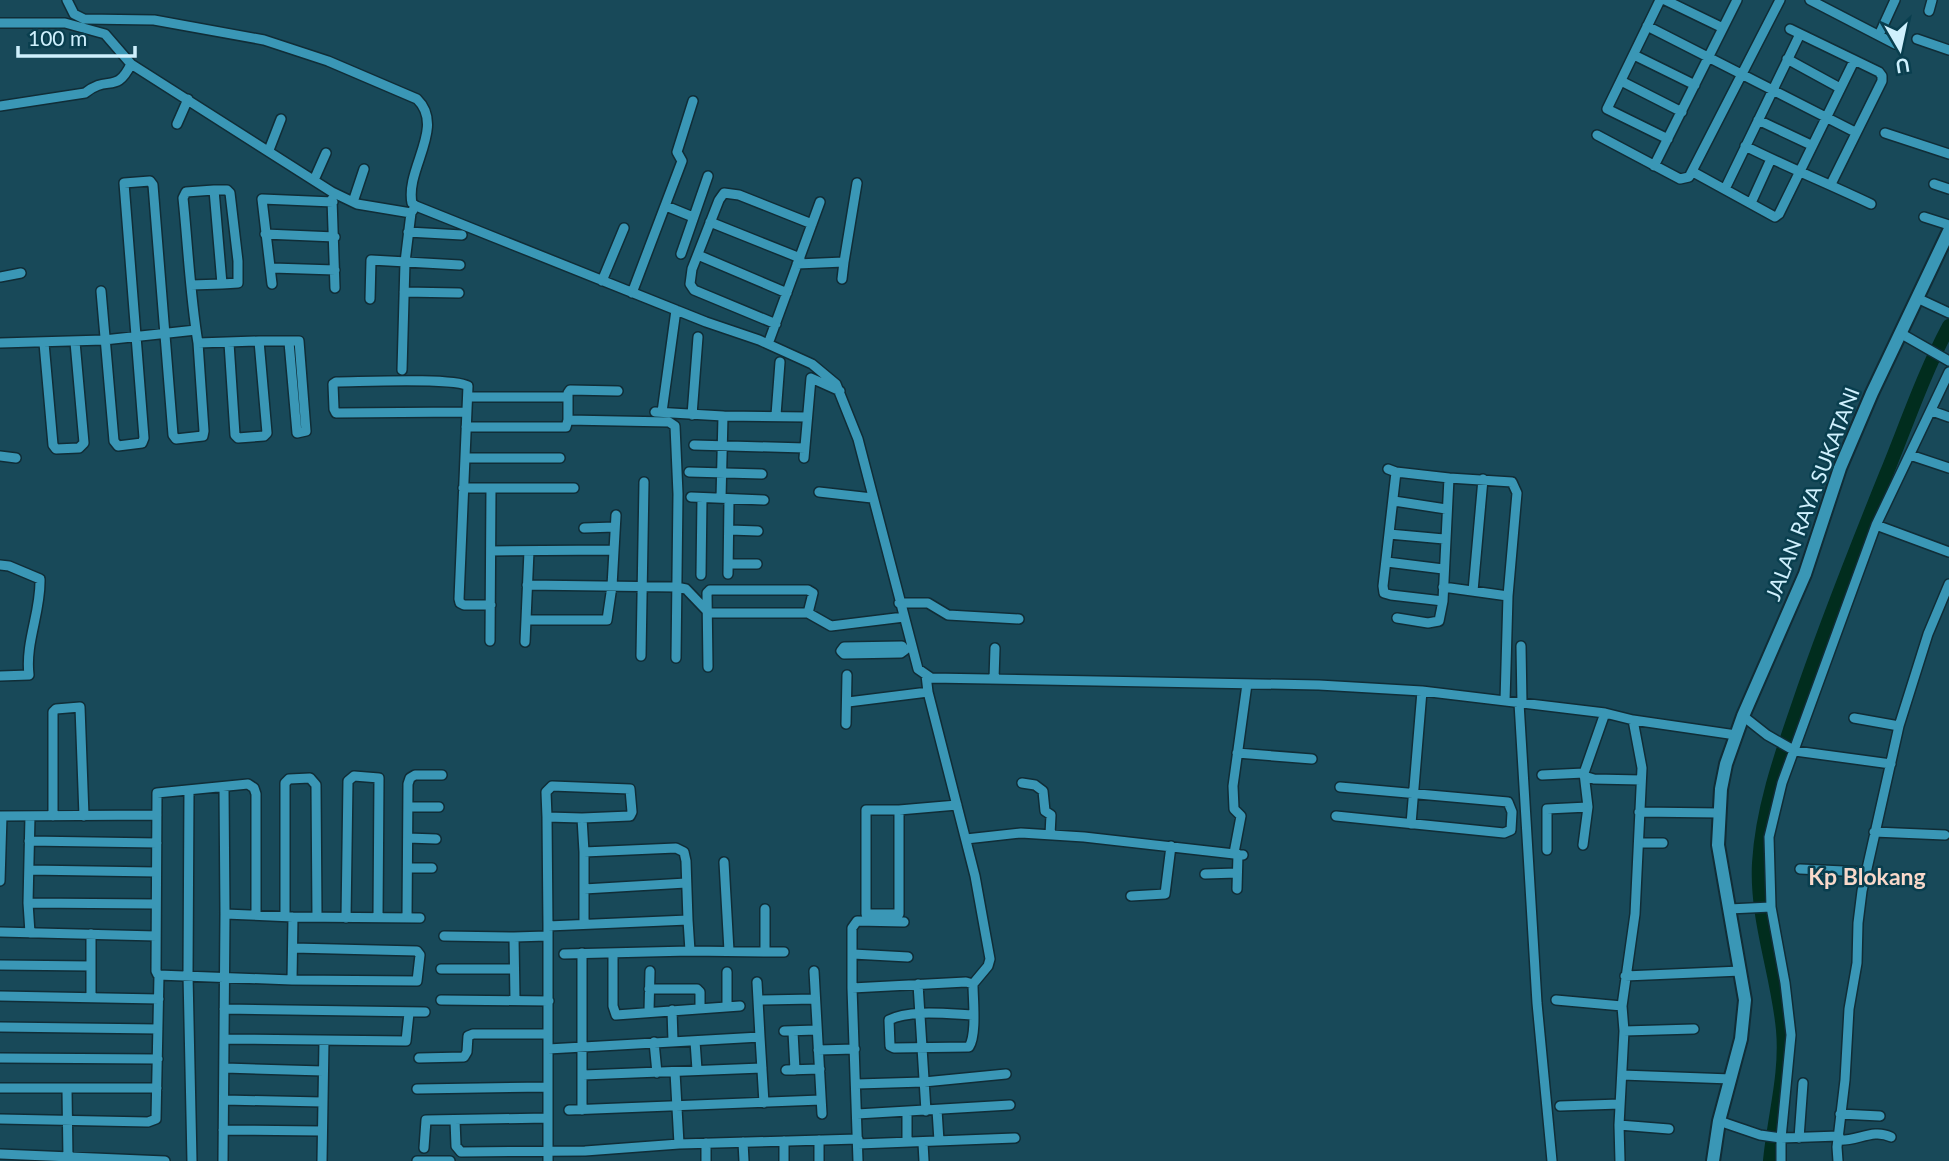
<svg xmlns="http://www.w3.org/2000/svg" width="1949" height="1161" font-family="Lato,sans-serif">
<rect width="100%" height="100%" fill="#184959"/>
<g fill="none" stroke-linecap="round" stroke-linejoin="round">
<path stroke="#012d1e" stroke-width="14" d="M 1770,1161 C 1774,1117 1787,1075 1783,1030 C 1778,974 1756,920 1759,863 C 1762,811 1780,758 1797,709 C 1824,629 1855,551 1887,472 C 1907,423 1924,373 1949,326"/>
<defs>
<path id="street" d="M 67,0 L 74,14 L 84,19 L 154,20 L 264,40 L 328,61 L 417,99 C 446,127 405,169 412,203 L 416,206 L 706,322 L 759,340 L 812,364 L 836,384 L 858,439 L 918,669 L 931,678 L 1319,685 L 1422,691 L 1605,713 L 1633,720 L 1736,735
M 1660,0 L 1607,109 L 1668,139
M 1665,0 L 1723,28
M 1810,0 L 1895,44
M 1929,11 L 1932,0
M 0,23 L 65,23 L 105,34 L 131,64 L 332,192 L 357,204 L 411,213
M 1647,26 L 1855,132
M 1790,29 L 1879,72 L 1882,76 L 1882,81 L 1831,184
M 1879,35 L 1895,0
M 1917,39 L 1949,50
M 1634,55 L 1695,85
M 1787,59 L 1840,88
M 1621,81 L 1682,112
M 0,106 L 85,93 C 108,74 116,95 131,64
M 1758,120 L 1811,145
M 177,124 L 188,99
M 1885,133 L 1949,154
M 1597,135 L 1680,179 L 1689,177 L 1780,0
M 1745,146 C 1787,167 1829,184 1871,204
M 269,150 L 281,119
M 1654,166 L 1737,0
M 1693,172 L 1775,217 L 1779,214 L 1854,61
M 314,180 L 326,153
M 1934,184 L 1949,189
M 1725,189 L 1800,34
M 214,190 L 227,190 L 230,193 L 238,261 L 238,283 L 222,284
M 332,199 L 335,288
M 353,202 L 364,169
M 1751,203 L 1771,159
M 666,206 L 693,217
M 1924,217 L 1949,225
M 710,222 L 800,258
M 408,232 L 462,235
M 265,234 L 335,237
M 681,254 L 708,176
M 698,255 L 787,293
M 797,264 L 844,262 L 857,183
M 272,268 L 335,270
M 0,277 L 21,273
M 842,279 L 844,262
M 602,281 L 624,228
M 272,284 L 262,199 L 333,202
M 101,291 L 114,441 L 118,446 L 142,443 L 144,438 L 124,183 L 150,181 L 153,185 L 173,435 L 176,439 L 203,436 L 204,431 L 198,343 C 190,295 188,246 183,198 L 186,192 L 214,190 L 222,284 L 191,285
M 404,292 L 459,293
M 632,293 L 682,161 L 677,152 L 693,101
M 1917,298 L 1949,313
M 370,299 L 371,260 L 460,265
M 776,324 L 694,290 L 690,284 L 692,269 L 719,200 L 724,193 L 739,195 L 812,224
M 1900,333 L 1949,361
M 259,341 L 299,341 L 306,431 L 297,433 L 289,342
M 0,343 L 104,340 L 196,330
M 44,343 L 53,445 L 56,449 L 79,448 L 84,443 L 75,342
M 198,343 L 259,341 L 267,433 L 264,436 L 238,438 L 235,435 L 229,343
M 768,344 L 820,202
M 402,370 L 405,262 L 411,213 L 413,210
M 469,397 L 568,397
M 1932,411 L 1949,417
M 466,412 L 336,413 L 334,409 L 333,384 L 336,382 C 360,382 452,377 468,386 L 459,599 L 460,603 L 464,605 L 491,605
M 655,412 L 723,416 L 721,498
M 662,412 L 676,310
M 692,415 L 698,337
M 776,415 L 780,362
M 723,416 L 807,417
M 568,420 L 669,422 L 675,426 L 678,494 L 676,658
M 466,427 L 566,427 L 568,420 L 568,393 L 570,390 L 618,391
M 694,445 L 805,448
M 1910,455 L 1949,468
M 0,456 L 16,458
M 465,458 L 560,458
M 804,458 L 811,378 L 840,391
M 1388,469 L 1396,472 L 1449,478
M 689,472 L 762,474
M 1396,472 L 1383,586 L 1384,593 L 1391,595 L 1443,601 L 1449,478 L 1512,482 L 1517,493 L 1508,596
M 463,488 L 574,488
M 819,492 L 872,498
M 691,497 L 764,500
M 1394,501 L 1446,509
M 1876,525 L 1949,552
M 584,528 L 615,527
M 730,530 L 758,531
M 1389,534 L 1444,539
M 491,551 L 614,550
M 1387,562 L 1443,569
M 729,564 L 757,564
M 0,565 L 9,566 L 40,579 C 41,612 25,642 29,675 L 0,676
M 728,574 L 729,500
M 701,575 L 702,498
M 527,585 L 676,587 L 686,589 L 709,613 L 808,613 L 831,626 L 904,617
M 1443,587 L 1508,596 L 1505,701
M 1473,591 L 1483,479
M 899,603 L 928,603 L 948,615 L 1019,619
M 1397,618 L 1428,623 L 1439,621 L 1443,601
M 526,620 L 607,620 L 612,586 L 616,515
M 490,641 L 491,488
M 525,642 L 529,551
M 902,646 L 905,650 L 901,653 L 844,654 L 841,651 L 844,647 Z
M 1521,646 L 1522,704
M 641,656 L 644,482
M 708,667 L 707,593 L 710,590 L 808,590 L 813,593 L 808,613
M 926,675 L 928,692 L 975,876 L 990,959 L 988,966 L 973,984 C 973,1000 977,1034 969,1047 L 894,1048 L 890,1046 L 889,1020 C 909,1009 950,1014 973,1015
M 994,679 L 995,648
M 848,702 L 928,692
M 1519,703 L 1537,1003 L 1552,1161
M 1743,716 L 1767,735 L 1795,751 L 1891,764
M 1854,718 L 1899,726
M 846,724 L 847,675
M 1237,753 L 1312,759
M 1542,775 L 1584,773
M 1584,776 L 1594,779 L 1641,780
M 1022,783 L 1035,785 L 1043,791 L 1045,811 L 1051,815 L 1050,835
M 189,790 L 188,975 L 192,1161
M 409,807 L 439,807
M 899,810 L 899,914 L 866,914 L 866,810 L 899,810 L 957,805
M 1639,812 L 1719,813
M 0,816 L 157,815
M 30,816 L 28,903 L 30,933
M 53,816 L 53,712 L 56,709 L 80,707 L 84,816
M 1336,816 L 1504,833 L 1511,830 L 1512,812 L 1508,802 L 1340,787
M 547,817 L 546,792 L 552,786 L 630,789 L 632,812 L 630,816 L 582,818
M 1411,824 L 1422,691
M 1874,832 L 1945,835
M 408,838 L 436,839
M 966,839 L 1021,833 L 1084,837 L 1243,855
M 29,841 L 157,843
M 1639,843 L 1663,843
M 1583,845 L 1588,807 L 1584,773 L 1605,713
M 1547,850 L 1547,809 L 1588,807
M 1234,853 L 1241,816 L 1234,809 L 1233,786 L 1247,684
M 724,862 L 729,951
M 409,868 L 432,868
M 1800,869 L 1866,872
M 29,870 L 156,872
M 1205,874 L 1237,873
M 0,881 L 2,816
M 584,889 L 686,883
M 1237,889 L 1238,854
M 1131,896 L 1165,894 L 1171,846
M 28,903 L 156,904
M 765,909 L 765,952 L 784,952
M 1729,909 L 1771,907
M 225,914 L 293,917 L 420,918
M 256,915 L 256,794 L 254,788 L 248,784 L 157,793 L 156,971 L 158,975 L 292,980 L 293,917
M 285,916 L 285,783 L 289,779 L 310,778 L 316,785 L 317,917
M 346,918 L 348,781 L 354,776 L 379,778 L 378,917
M 407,918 L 408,784 L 410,778 L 415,775 L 442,775
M 584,924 L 584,852 L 676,848 L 684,852 L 686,861 L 688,920
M 548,926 L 547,817 L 582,818 L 584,852
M 0,932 L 156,936
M 444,936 L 514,937 L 515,1000
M 514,937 L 547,936
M 582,953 L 582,1110
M 564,954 L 690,951 L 765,952
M 613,954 L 613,1006 L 616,1015 L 740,1006
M 853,954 L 908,957
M 0,965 L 91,966
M 441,969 L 514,969
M 814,971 L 822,1114
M 727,972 L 727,1006
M 1625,976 L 1741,971
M 292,980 L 417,981 L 420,955 L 417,951 L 293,948
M 757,982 L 760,1037
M 918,984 L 926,1111
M 852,988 L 966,982 L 973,984
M 649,989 L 697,989 L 700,992 L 700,1008
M 0,996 L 159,999
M 91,997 L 91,934
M 441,1000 L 549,1001
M 758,1000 L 815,999
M 1556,1000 L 1622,1006
M 224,1009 L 425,1012
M 672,1010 L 673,1041
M 649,1011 L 650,971
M 0,1027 L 158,1029
M 784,1031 L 817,1030
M 1624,1031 L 1694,1029
M 793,1032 L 795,1070
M 224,1039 L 406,1041 L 409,1013
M 695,1041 L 697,1070
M 654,1042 L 657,1073
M 548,1049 L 760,1037 L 764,1103
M 818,1050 L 855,1049
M 0,1058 L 158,1059
M 419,1058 L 464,1057 L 467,1052 L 468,1036 L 473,1034 L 548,1034
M 225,1068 L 323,1071
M 786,1070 L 820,1069
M 675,1072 L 679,1144
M 583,1075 L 762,1068
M 1622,1075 L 1731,1079
M 857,1084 L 924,1082 L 1006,1074
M 0,1088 L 157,1088
M 417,1089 L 547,1087
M 67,1090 L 68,1158
M 224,1100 L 322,1102
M 1560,1106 L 1620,1104
M 569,1110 L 821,1100
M 937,1110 L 939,1141
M 907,1112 L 907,1142
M 857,1114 L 1010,1105
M 1840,1114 L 1880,1116
M 0,1119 L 148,1122 L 156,1119 L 159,975
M 455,1120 L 456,1146 L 461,1152 L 585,1151 L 679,1144 L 858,1139
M 1719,1121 L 1760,1135 L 1781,1138 L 1839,1136
M 1619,1125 L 1669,1129
M 223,1130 L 321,1131
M 1799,1138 L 1803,1083
M 819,1140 L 819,1161
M 1838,1140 C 1856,1142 1873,1128 1891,1137
M 784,1141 L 784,1161
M 743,1142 L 744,1161
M 923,1143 L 924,1161
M 858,1144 L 1015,1138
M 424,1148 L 426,1120 L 547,1118
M 0,1154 L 165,1161
M 223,1161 L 225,914 L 224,787
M 322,1161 L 324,1041
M 417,1161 L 450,1161
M 548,1161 L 548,926 L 688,920 L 690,951
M 706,1161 L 706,1143
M 858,1161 L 852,988 L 852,928 L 857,921 L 904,922
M 1620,1161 L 1619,1125 L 1624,1031 L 1622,1006 L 1635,914 L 1642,768 L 1633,720
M 1781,1161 L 1781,1138 L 1791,1035 L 1785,983 L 1771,907 L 1769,837 L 1782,783 L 1876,525 L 1949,372
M 1838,1161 L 1837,1147 L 1845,1080 L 1849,1009 L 1857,963 L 1858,923 L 1862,891 L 1899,726 L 1928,634 L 1949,584"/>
<path id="secondary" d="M 1713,1161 L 1719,1121 L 1741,1039 L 1745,1000 L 1718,845 L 1721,789 L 1726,764 L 1743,716 L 1805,574 L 1840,468 L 1872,393 L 1949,231"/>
</defs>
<use href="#street" stroke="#102d37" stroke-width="12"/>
<use href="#secondary" stroke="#102d37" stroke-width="16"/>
<use href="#street" stroke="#3a97b6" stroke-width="9"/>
<use href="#secondary" stroke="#3a97b6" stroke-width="12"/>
</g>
<g text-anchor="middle" stroke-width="5" stroke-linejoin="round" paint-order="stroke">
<g font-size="21" fill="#cff0fd" stroke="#093e4e">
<text transform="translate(1813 494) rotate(-69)" y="7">JALAN RAYA SUKATANI</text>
</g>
<g font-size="23" font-weight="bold" fill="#f8d8ca" stroke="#093e4e">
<text x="1867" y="885">Kp Blokang</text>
</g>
</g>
<g transform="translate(1900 49) rotate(171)" stroke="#093e4e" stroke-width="5" paint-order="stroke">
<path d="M0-5L12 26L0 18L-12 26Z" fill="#cff0fd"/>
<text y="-10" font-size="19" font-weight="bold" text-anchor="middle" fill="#cff0fd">U</text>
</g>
<path d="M18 46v10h117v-10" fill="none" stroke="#cff0fd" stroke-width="3.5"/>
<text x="28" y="46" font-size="21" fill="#cff0fd" stroke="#093e4e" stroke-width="5" paint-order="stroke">100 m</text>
</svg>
